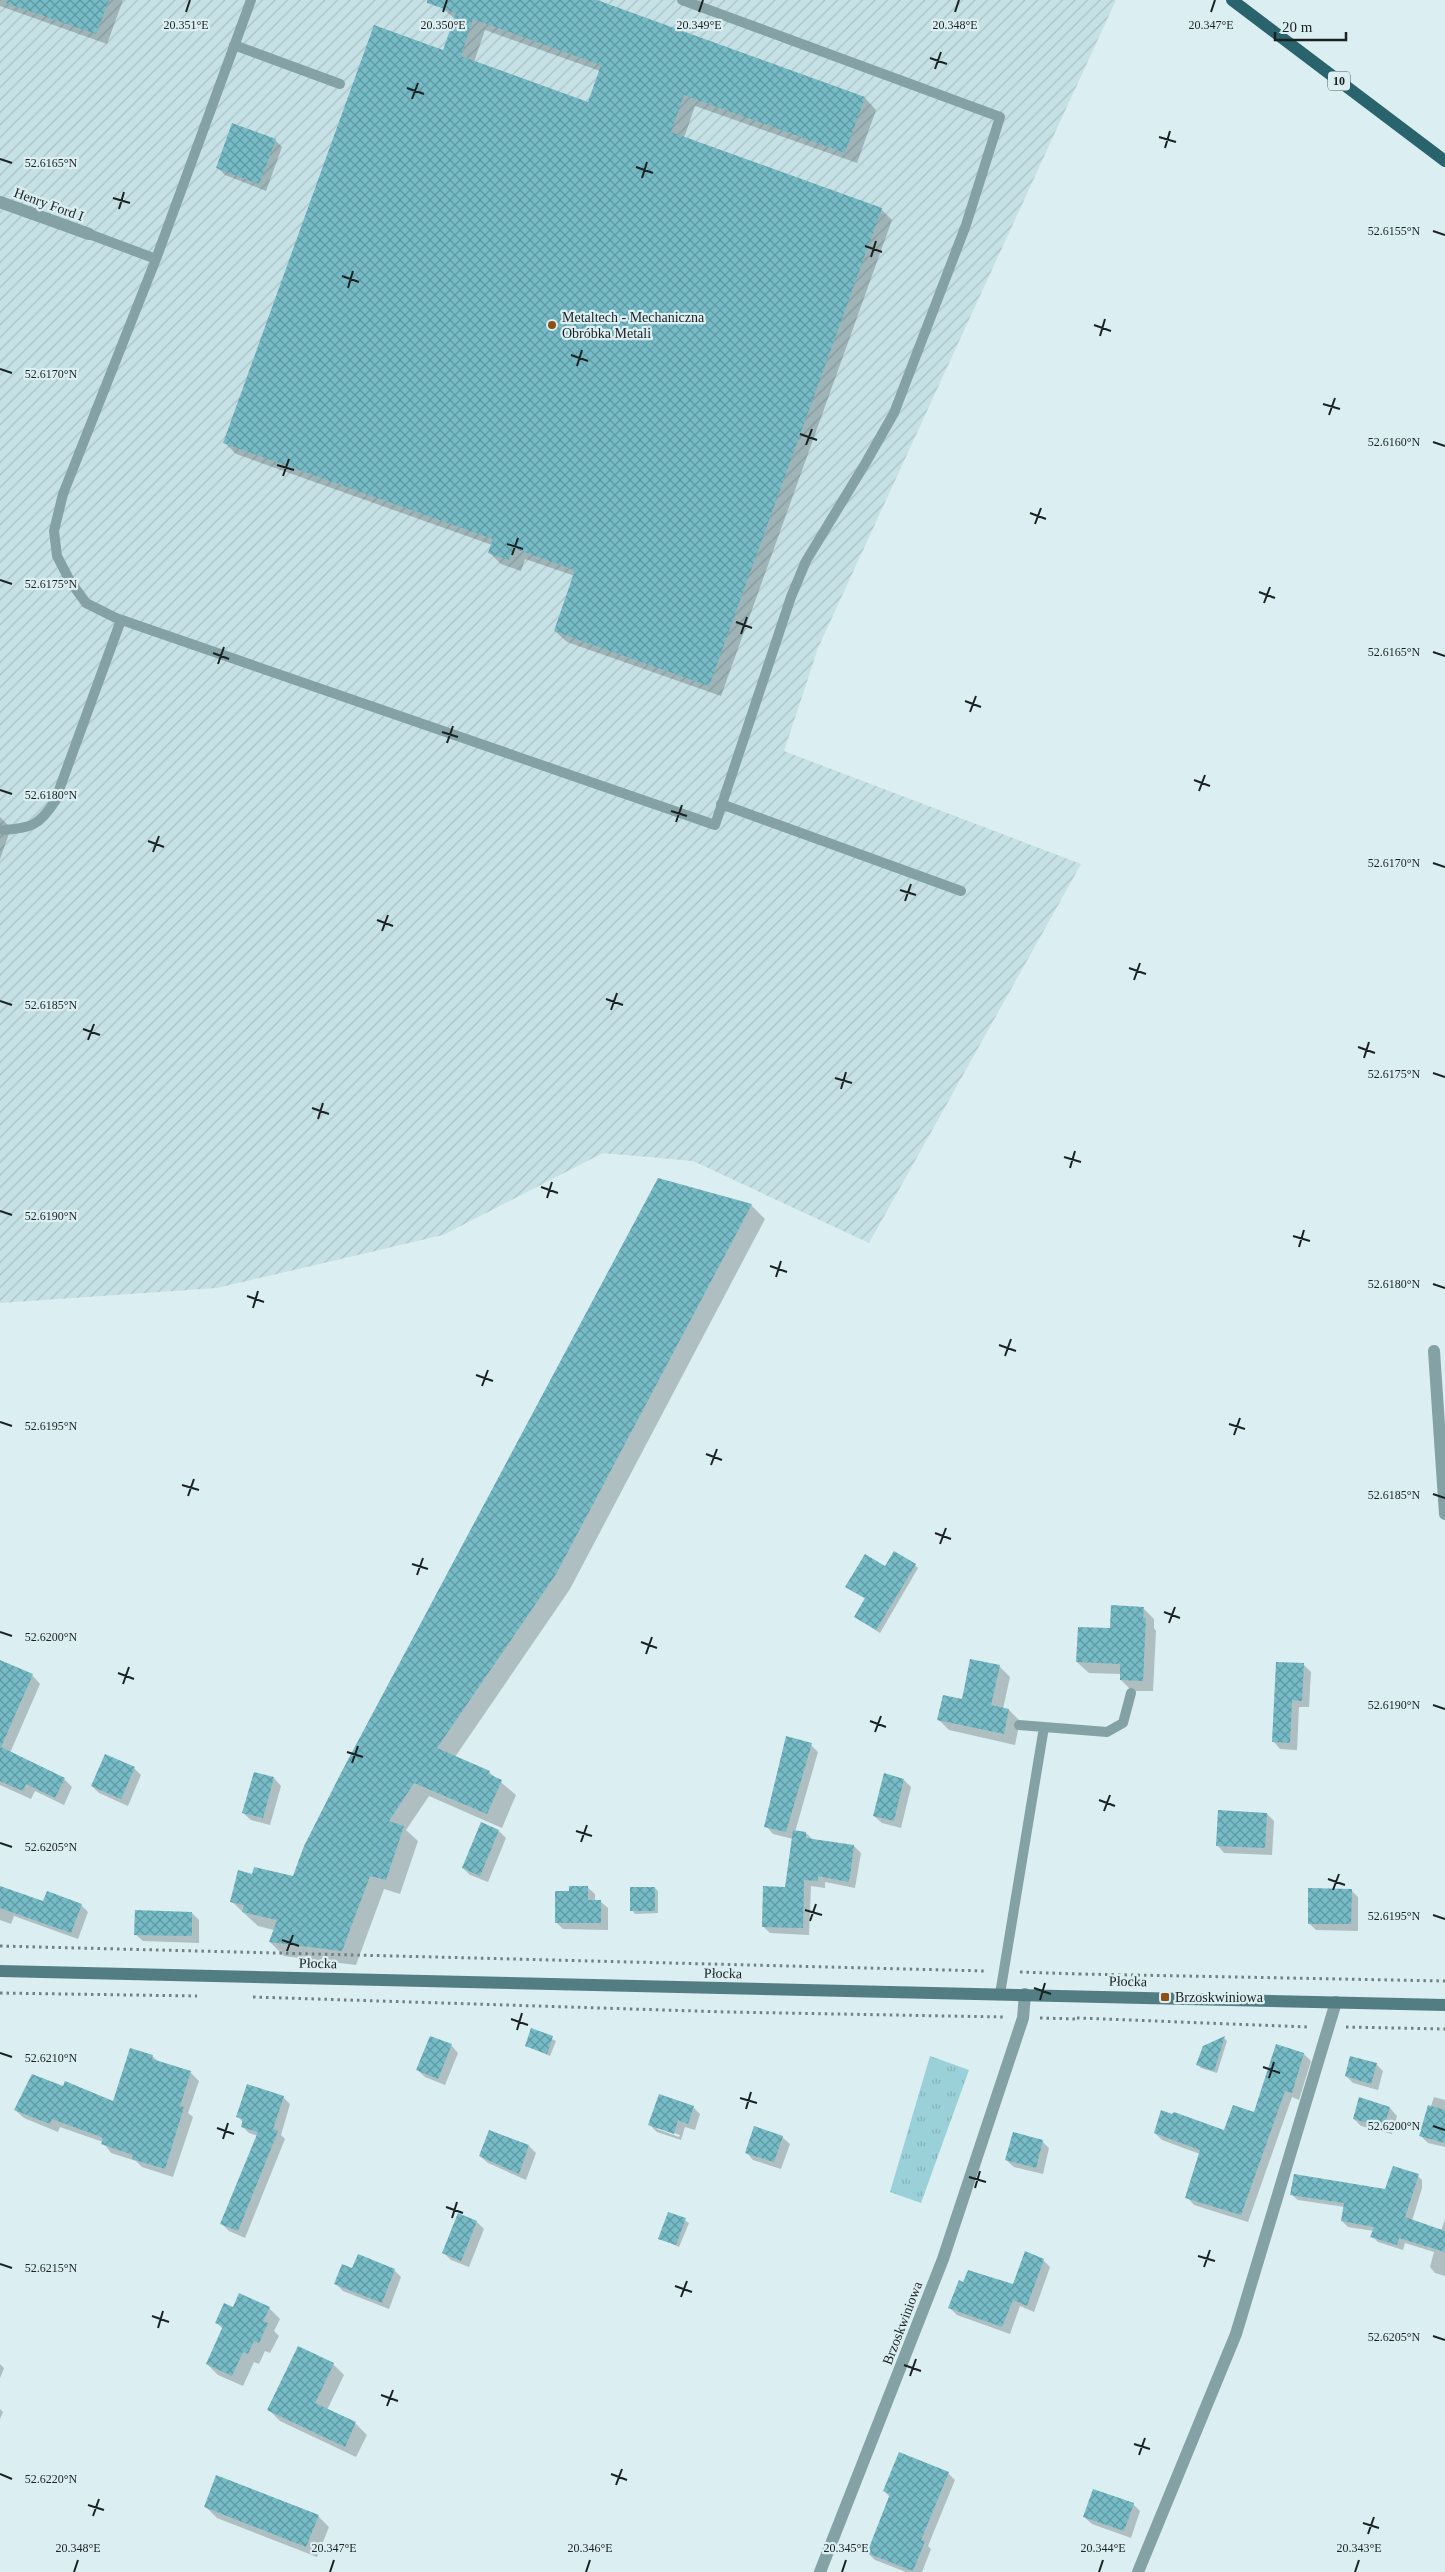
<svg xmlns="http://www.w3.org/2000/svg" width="1445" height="2572" font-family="Georgia,serif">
<defs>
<pattern id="industrial-furrows" width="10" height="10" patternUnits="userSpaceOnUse" patternTransform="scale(1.25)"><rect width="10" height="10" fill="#c6e1e5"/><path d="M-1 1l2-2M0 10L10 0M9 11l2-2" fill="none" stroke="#aac1c4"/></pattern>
<pattern id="park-tufts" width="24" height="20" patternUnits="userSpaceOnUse" patternTransform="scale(1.25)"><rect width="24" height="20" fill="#9ad0d8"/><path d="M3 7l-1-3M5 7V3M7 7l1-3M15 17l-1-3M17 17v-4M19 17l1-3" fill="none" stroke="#84b2b9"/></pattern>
<pattern id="building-cross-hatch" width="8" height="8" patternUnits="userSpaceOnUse" patternTransform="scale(1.25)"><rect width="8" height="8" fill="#76bcc7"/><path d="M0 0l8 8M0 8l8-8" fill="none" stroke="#6098a1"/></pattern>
</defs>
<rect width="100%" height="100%" fill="#dbeef1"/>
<path fill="url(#industrial-furrows)" d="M 0,0 L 1116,0 L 818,648 L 784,751 L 1081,864 L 869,1243 L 693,1161 L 603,1153 L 443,1235 L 217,1288 L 0,1303 Z"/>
<path fill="url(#park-tufts)" d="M 930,2056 L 969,2070 L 921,2203 L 890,2192 Z"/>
<path fill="#0003" fill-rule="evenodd" d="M 0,0 L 123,0 L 107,44 L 0,6 Z
M 442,0 L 591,0 L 865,98 L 876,110 L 857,163 L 695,106 L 684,138 L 881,209 L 892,220 L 721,696 L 567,642 L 555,631 L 575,576 L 525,559 L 521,571 L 501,564 L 489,552 L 492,545 L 236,454 L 224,442 L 444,52 L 455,19 L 440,6 ZM 485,30 L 600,71 L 589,104 L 474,62 Z
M 275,140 L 282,147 L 266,191 L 225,175 L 218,168 Z
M 0,817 L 11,828 L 0,859 Z
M 751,1205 L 765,1219 L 570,1589 L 455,1757 L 489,1772 L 516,1795 L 502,1828 L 429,1796 L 406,1830 L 418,1841 L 400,1894 L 384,1889 L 356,1965 L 284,1956 L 270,1942 L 274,1930 L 258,1926 L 232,1902 L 253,1876 L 294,1878 Z
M 915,1565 L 918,1568 L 880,1633 L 855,1617 L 866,1599 L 850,1590 L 885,1568 Z
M 1143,1608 L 1154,1619 L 1154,1628 L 1156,1631 L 1153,1691 L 1132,1691 L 1121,1680 L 1121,1674 L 1089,1673 L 1077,1662 L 1111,1630 Z
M 1304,1665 L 1311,1672 L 1309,1707 L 1299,1707 L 1297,1750 L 1280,1749 L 1273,1741 Z
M 999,1666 L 1010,1677 L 1003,1709 L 1009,1710 L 1020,1721 L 1015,1745 L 949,1730 L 938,1719 Z
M 0,1672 L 32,1675 L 40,1684 L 10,1753 L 64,1779 L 72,1787 L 64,1805 L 35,1791 L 31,1799 L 0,1785 Z
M 811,1745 L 818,1752 L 795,1832 L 806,1833 L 814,1841 L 854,1846 L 861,1853 L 855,1888 L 825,1882 L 825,1888 L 811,1886 L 809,1935 L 770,1933 L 763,1926 L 786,1888 L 793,1839 L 773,1834 L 766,1826 Z
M 134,1768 L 141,1775 L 128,1806 L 99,1793 L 92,1786 Z
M 254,1773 L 274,1778 L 281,1786 L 270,1825 L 251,1820 L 243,1813 Z
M 904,1780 L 911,1787 L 901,1828 L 882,1823 L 874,1816 Z
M 1267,1814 L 1274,1821 L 1272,1855 L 1224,1853 L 1217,1845 Z
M 499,1831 L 506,1838 L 488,1882 L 470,1875 L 463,1868 Z
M 587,1887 L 595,1894 L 595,1901 L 600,1901 L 608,1908 L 608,1930 L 563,1929 L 556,1922 L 570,1893 Z
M 0,1888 L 44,1903 L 81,1905 L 88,1912 L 78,1939 L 14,1916 L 11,1924 L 0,1920 Z
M 655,1888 L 658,1891 L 658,1913 L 635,1914 L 632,1910 Z
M 1351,1890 L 1358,1897 L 1358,1931 L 1316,1930 L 1309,1923 Z
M 192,1913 L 199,1920 L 199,1943 L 143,1941 L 135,1934 Z
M 532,2030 L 556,2041 L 550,2056 L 526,2046 Z
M 1224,2038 L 1227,2041 L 1217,2073 L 1201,2068 L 1198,2065 Z
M 451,2045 L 458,2053 L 445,2085 L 425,2077 L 418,2070 Z
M 1304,2054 L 1311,2061 L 1299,2100 L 1292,2097 L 1248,2222 L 1194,2205 L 1187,2197 L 1200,2154 L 1162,2140 L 1155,2133 L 1225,2132 L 1254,2114 Z
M 152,2056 L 159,2062 L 190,2072 L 199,2081 L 188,2113 L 193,2117 L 173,2177 L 142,2167 L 136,2161 L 111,2153 L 103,2142 L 60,2127 L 58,2132 L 24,2118 L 15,2110 L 63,2088 L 114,2102 Z
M 1376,2064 L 1383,2071 L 1378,2090 L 1353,2083 L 1346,2076 Z
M 283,2097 L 290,2104 L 281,2135 L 285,2139 L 245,2238 L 229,2231 L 222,2224 L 258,2136 L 249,2133 L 242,2126 L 243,2122 L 238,2117 Z
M 1434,2097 L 1445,2100 L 1445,2147 L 1428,2143 L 1421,2136 Z
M 1360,2099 L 1390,2108 L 1397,2116 L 1392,2134 L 1361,2126 L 1354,2119 Z
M 693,2107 L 700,2114 L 695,2130 L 685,2127 L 681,2140 L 657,2132 L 650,2125 ZM 657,2127 L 680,2135 L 679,2137 L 657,2129 Z
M 782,2137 L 790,2144 L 781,2169 L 753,2160 L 746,2152 Z
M 1042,2141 L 1049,2148 L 1043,2174 L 1014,2167 L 1006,2160 Z
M 529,2146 L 536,2153 L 526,2180 L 488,2163 L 480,2156 Z
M 1416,2174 L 1422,2180 L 1422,2188 L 1412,2221 L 1441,2231 L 1445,2219 L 1445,2276 L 1435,2273 L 1430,2267 L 1434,2252 L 1405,2243 L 1403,2250 L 1378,2242 L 1372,2236 L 1374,2231 L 1348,2227 L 1342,2221 L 1345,2207 L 1298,2200 L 1292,2195 L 1386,2191 Z
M 459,2215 L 477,2222 L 484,2229 L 469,2267 L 451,2260 L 444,2253 Z
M 685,2220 L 689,2223 L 679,2247 L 659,2238 Z
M 1043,2260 L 1050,2267 L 1034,2312 L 1020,2306 L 1010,2334 L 957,2315 L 950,2308 L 964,2284 L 1013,2286 Z
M 353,2270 L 394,2270 L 401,2277 L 389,2309 L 343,2291 L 336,2284 Z
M 233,2308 L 269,2308 L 280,2319 L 274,2331 L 279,2336 L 270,2353 L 265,2351 L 259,2364 L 254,2362 L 243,2386 L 218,2375 L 207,2364 L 223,2329 L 217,2323 Z
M 0,2364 L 4,2368 L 0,2378 Z
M 333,2364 L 344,2375 L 327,2410 L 356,2424 L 367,2435 L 356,2457 L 280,2421 L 269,2410 Z
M 0,2409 L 3,2412 L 0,2419 Z
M 948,2473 L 955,2480 L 928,2546 L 931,2549 L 922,2572 L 906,2572 L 875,2560 L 868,2553 L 890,2497 L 884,2491 Z
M 1133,2504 L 1140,2511 L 1131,2538 L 1092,2524 L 1084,2517 Z
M 206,2507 L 318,2516 L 329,2527 L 317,2557 L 217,2518 Z"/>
<path fill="url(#building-cross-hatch)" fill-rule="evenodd" d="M 7,0 L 109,0 L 96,34 L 6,3 Z
M 427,0 L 597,0 L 865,97 L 845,153 L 684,95 L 671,132 L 882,208 L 709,686 L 554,631 L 575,570 L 513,548 L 509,560 L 488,553 L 493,539 L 223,443 L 374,25 L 443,50 L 456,13 L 427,3 ZM 473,19 L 601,65 L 588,102 L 461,56 Z
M 232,123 L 276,139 L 259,184 L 216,168 Z
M 658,1178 L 752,1204 L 556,1574 L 437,1748 L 490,1771 L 488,1774 L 502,1780 L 487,1814 L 414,1783 L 389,1821 L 404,1826 L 386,1880 L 370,1876 L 342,1951 L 269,1942 L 277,1920 L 242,1912 L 244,1905 L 230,1902 L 238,1870 L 252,1874 L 254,1867 L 293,1876 L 304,1846 L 342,1771 Z
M 894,1551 L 916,1564 L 876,1630 L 854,1617 L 865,1598 L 845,1587 L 865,1554 L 885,1566 Z
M 1111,1605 L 1144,1607 L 1143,1618 L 1146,1618 L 1143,1681 L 1120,1680 L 1120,1664 L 1076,1662 L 1078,1627 L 1110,1628 Z
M 970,1659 L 1000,1665 L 991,1705 L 1009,1709 L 1004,1734 L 937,1720 L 943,1695 L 962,1699 Z
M 0,1660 L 33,1674 L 1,1747 L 65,1778 L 55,1798 L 26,1784 L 23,1791 L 0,1781 Z
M 1276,1662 L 1304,1663 L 1302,1701 L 1292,1700 L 1290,1743 L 1272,1742 Z
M 786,1736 L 812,1743 L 786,1832 L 764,1827 Z
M 105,1754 L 135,1767 L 121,1799 L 91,1786 Z
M 254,1772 L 274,1777 L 263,1818 L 242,1813 Z
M 884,1773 L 904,1779 L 894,1821 L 873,1816 Z
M 1218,1810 L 1267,1813 L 1265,1848 L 1216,1846 Z
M 481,1822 L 499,1830 L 480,1876 L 462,1868 Z
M 793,1830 L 806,1832 L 806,1838 L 854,1845 L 850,1877 L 848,1882 L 818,1876 L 818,1881 L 804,1880 L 803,1928 L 762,1927 L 763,1886 L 785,1887 Z
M 0,1886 L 43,1901 L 47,1891 L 82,1904 L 71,1933 L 0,1908 Z
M 569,1886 L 588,1886 L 588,1900 L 601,1900 L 601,1923 L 555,1923 L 555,1891 L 569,1891 Z
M 630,1887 L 655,1887 L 655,1911 L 630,1911 Z
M 1308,1888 L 1352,1889 L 1351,1924 L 1308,1924 Z
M 135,1910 L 192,1912 L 192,1936 L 134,1935 Z
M 531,2028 L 553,2036 L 547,2054 L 525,2046 Z
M 430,2036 L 452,2044 L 438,2079 L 416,2070 Z
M 1225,2036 L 1214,2071 L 1196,2065 L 1203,2046 Z
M 1276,2044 L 1304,2053 L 1292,2093 L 1285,2091 L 1241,2215 L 1185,2198 L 1200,2150 L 1154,2133 L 1161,2110 L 1172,2114 L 1174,2112 L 1224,2130 L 1233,2105 L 1254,2112 Z
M 130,2048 L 153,2055 L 152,2059 L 191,2071 L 180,2106 L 184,2107 L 165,2169 L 132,2159 L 133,2155 L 101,2144 L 103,2139 L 101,2137 L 52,2119 L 50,2124 L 14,2110 L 32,2074 L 63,2086 L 65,2081 L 113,2101 Z
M 1350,2056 L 1377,2063 L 1371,2084 L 1345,2076 Z
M 247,2084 L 284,2096 L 273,2129 L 278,2131 L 238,2231 L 220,2224 L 258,2132 L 241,2127 L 243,2119 L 236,2117 Z
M 659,2094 L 694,2106 L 688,2124 L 678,2120 L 674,2134 L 648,2125 Z
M 1359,2097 L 1390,2107 L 1384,2127 L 1353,2119 Z
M 1428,2105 L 1445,2110 L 1445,2143 L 1419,2136 Z
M 754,2126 L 783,2136 L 774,2162 L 745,2153 Z
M 489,2130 L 529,2145 L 519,2174 L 479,2156 Z
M 1013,2132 L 1043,2140 L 1036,2168 L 1005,2160 Z
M 1393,2166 L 1419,2174 L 1405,2217 L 1445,2231 L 1445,2252 L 1399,2238 L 1397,2245 L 1370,2237 L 1374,2227 L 1341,2221 L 1344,2203 L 1290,2195 L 1294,2174 L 1385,2189 Z
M 668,2212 L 686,2218 L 676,2245 L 658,2239 Z
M 458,2213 L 477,2221 L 461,2261 L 442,2253 Z
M 1025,2251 L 1044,2259 L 1027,2306 L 1013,2300 L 1002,2327 L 948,2308 L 959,2280 L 963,2282 L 968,2270 L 1013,2284 Z
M 358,2254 L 395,2269 L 382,2303 L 334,2284 L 342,2264 L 352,2268 Z
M 239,2293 L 270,2307 L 263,2321 L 268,2323 L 259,2343 L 254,2341 L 248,2354 L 243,2352 L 232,2376 L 206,2364 L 223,2326 L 215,2323 L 224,2303 L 233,2307 Z
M 298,2346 L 334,2363 L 315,2403 L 356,2422 L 345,2447 L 267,2410 Z
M 899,2452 L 949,2472 L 921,2540 L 925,2541 L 913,2571 L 867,2553 L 890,2494 L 883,2491 Z
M 216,2475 L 319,2515 L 306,2547 L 204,2507 Z
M 1093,2489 L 1134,2503 L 1124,2531 L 1083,2517 Z"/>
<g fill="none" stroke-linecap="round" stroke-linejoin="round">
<path stroke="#738082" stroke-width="3" stroke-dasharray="2.5 4" stroke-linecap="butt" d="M 0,1946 L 986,1971
M 1020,1972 L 1079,1974
M 1079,1974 L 1445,1981
M 0,1993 L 197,1996
M 253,1997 L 727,2012 L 1004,2017
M 1040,2018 L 1077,2019
M 1077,2018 L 1309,2027
M 1346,2027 L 1445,2029"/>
<path stroke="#84a1a5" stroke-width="10" d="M 251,0 L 156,259 L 63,494 L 54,531 L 57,556 L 70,581 L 86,603 L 116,618 L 715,825 L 791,597 L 806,561 L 865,464 L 894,413 L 966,225 L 1000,117 L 682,0
M 234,45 L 340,84
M 89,234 L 156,259
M 721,804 L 961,891
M 3,830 C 31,828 39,826 55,801 L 121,620
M 1019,1725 L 1044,1727
M 1000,1994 L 1044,1727 L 1107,1732 L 1123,1723 L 1131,1693"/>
<path stroke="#84a1a5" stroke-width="12" d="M 0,202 L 89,234
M 1434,1351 L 1445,1514
M 820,2572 L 943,2259 L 1023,2018 L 1025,1994
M 1138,2572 L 1236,2334 L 1336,2002"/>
<path stroke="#517d83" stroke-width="12" d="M 0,1971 L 1445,2005"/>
<path stroke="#29636b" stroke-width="12" d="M 1232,0 L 1445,161"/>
</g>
<path fill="none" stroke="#1b2223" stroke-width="2" d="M 186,12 L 190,0M 443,12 L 447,0M 699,12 L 703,0M 955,12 L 959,0M 1211,12 L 1215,0M 930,58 L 947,64M 935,69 L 941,52M 407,88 L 424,94M 412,99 L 418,83M 1159,137 L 1176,142M 1165,148 L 1170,131M 0,159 L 12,163M 636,167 L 653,173M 642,178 L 647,162M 113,198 L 130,203M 119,209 L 124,192M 1433,231 L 1445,235M 865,246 L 882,252M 871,257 L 876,241M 342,276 L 359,282M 348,288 L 353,271M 1094,325 L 1111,331M 1100,336 L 1105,319M 571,355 L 588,361M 577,366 L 582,350M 0,369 L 12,373M 1323,404 L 1340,409M 1329,415 L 1335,398M 800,434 L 817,440M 1433,442 L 1445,446M 806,445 L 812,429M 277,465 L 294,470M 283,476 L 289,459M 1030,513 L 1046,519M 1035,524 L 1041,508M 507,544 L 523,549M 512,555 L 518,538M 0,580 L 12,584M 1259,592 L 1275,598M 1264,603 L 1270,587M 736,622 L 752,628M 741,634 L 747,617M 1433,652 L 1445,656M 213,653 L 229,659M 218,664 L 224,647M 965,701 L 981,707M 970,712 L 976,696M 442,732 L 458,737M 447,743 L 453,726M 1194,780 L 1210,786M 0,790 L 12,794M 1199,791 L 1205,775M 671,811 L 687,816M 676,822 L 682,805M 148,841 L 164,847M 153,852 L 159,836M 1433,863 L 1445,867M 900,890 L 916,895M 905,901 L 911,884M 377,920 L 393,926M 382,931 L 388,915M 1129,968 L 1146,974M 1134,980 L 1140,963M 606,999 L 623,1005M 0,1001 L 12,1005M 611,1010 L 617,993M 83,1029 L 100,1035M 88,1040 L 94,1024M 1358,1047 L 1375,1053M 1364,1058 L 1369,1042M 1433,1073 L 1445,1077M 835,1078 L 852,1083M 841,1089 L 846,1072M 312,1108 L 329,1114M 318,1119 L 323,1103M 1064,1157 L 1081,1162M 1070,1168 L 1075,1151M 541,1187 L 558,1193M 547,1198 L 552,1182M 0,1211 L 12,1215M 1293,1236 L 1310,1241M 1299,1247 L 1304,1230M 770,1266 L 787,1272M 776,1277 L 781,1261M 1433,1284 L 1445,1288M 247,1296 L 264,1302M 253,1308 L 258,1291M 999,1345 L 1016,1351M 1005,1356 L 1011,1339M 476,1375 L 493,1381M 482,1386 L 488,1370M 0,1422 L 12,1426M 1229,1424 L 1245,1429M 1234,1435 L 1240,1418M 706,1454 L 722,1460M 711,1465 L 717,1449M 182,1485 L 199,1490M 1433,1494 L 1445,1498M 188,1496 L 194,1479M 935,1533 L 951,1539M 940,1544 L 946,1528M 412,1564 L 428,1569M 417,1575 L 423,1558M 1164,1612 L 1180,1618M 1169,1623 L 1175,1607M 0,1632 L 12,1636M 641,1642 L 657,1648M 646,1654 L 652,1637M 118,1673 L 134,1679M 123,1684 L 129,1667M 1433,1705 L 1445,1709M 870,1721 L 886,1727M 875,1732 L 881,1716M 347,1752 L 363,1757M 352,1763 L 358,1746M 1099,1800 L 1115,1806M 1104,1811 L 1110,1795M 576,1831 L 592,1836M 581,1842 L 587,1825M 0,1843 L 12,1847M 1328,1879 L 1345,1885M 1333,1890 L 1339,1874M 805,1910 L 822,1915M 1433,1915 L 1445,1919M 810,1921 L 816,1904M 282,1940 L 299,1946M 287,1951 L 293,1935M 1034,1988 L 1051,1994M 1040,2000 L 1045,1983M 511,2019 L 528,2025M 517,2030 L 522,2013M 0,2053 L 12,2057M 1263,2067 L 1280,2073M 1269,2078 L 1274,2062M 740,2098 L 757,2103M 746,2109 L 751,2092M 1433,2126 L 1445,2130M 217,2128 L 234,2134M 223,2139 L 228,2123M 969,2177 L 986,2182M 975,2188 L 980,2171M 446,2207 L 463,2213M 452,2218 L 457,2202M 1198,2256 L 1215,2261M 0,2264 L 12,2268M 1204,2267 L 1210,2250M 675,2286 L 692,2292M 681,2297 L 687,2281M 152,2316 L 169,2322M 158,2328 L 163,2311M 1433,2336 L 1445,2340M 904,2365 L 921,2371M 910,2376 L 916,2359M 381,2395 L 398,2401M 387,2406 L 393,2390M 1134,2444 L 1150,2449M 1139,2455 L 1145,2438M 0,2474 L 12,2479M 611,2474 L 627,2480M 616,2485 L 622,2469M 88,2505 L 104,2510M 93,2516 L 99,2499M 1363,2523 L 1379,2528M 1368,2534 L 1374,2517M 74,2572 L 78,2560M 330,2572 L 334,2560M 586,2572 L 590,2560M 842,2572 L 846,2560M 1099,2572 L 1103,2560M 1355,2572 L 1359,2560"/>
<g fill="#8e4f15" stroke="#dbeef1" stroke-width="2">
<circle cx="552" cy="325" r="5"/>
<rect x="1160" y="1992" width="10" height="10" rx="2.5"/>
</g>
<g text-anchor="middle" stroke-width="4.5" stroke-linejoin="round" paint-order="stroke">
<rect fill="#dbeef1" stroke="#555f61" stroke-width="1" x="1328" y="71.5" width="22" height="19" rx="4"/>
<g font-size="12" font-weight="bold" fill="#1b2223">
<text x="1339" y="85">10</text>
</g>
<g font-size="14" fill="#1b2223" stroke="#dbeef1">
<text transform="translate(49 204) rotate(20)" y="5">Henry Ford I</text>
<text transform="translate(318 1963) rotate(1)" y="5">Płocka</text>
<text transform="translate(723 1973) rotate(1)" y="5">Płocka</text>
<text transform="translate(1128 1981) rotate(1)" y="5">Płocka</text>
<text transform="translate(902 2323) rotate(-69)" y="5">Brzoskwiniowa</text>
</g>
<g font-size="14" fill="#1b2223" stroke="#dbeef1" text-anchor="start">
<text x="562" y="322">Metaltech - Mechaniczna<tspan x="562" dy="16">Obróbka Metali</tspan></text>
<text x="1175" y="2002">Brzoskwiniowa</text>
</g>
</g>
<g font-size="12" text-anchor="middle" fill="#1b2223" stroke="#dbeef1" stroke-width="4.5" stroke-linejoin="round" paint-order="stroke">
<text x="186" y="29">20.351°E</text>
<text x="699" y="29">20.349°E</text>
<text x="955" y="29">20.348°E</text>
<text x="1211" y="29">20.347°E</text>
<text x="443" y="29">20.350°E</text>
<text x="51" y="167">52.6165°N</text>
<text x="1394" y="235">52.6155°N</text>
<text x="51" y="378">52.6170°N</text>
<text x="1394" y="446">52.6160°N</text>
<text x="51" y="588">52.6175°N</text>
<text x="1394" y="656">52.6165°N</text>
<text x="51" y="799">52.6180°N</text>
<text x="1394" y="867">52.6170°N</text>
<text x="51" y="1009">52.6185°N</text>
<text x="1394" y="1078">52.6175°N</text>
<text x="51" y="1220">52.6190°N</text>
<text x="1394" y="1288">52.6180°N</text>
<text x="51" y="1430">52.6195°N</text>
<text x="1394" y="1499">52.6185°N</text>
<text x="51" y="1641">52.6200°N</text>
<text x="1394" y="1709">52.6190°N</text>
<text x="51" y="1851">52.6205°N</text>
<text x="1394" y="1920">52.6195°N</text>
<text x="51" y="2062">52.6210°N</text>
<text x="1394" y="2130">52.6200°N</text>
<text x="51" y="2272">52.6215°N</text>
<text x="1394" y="2341">52.6205°N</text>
<text x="51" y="2483">52.6220°N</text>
<text x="78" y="2552">20.348°E</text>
<text x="334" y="2552">20.347°E</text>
<text x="590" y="2552">20.346°E</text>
<text x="846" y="2552">20.345°E</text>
<text x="1103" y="2552">20.344°E</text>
<text x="1359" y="2552">20.343°E</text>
</g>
<path d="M1275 32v8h71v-8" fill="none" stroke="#1b2223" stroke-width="2.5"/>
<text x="1282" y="32" font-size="15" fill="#1b2223" stroke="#dbeef1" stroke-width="4" paint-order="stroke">20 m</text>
</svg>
